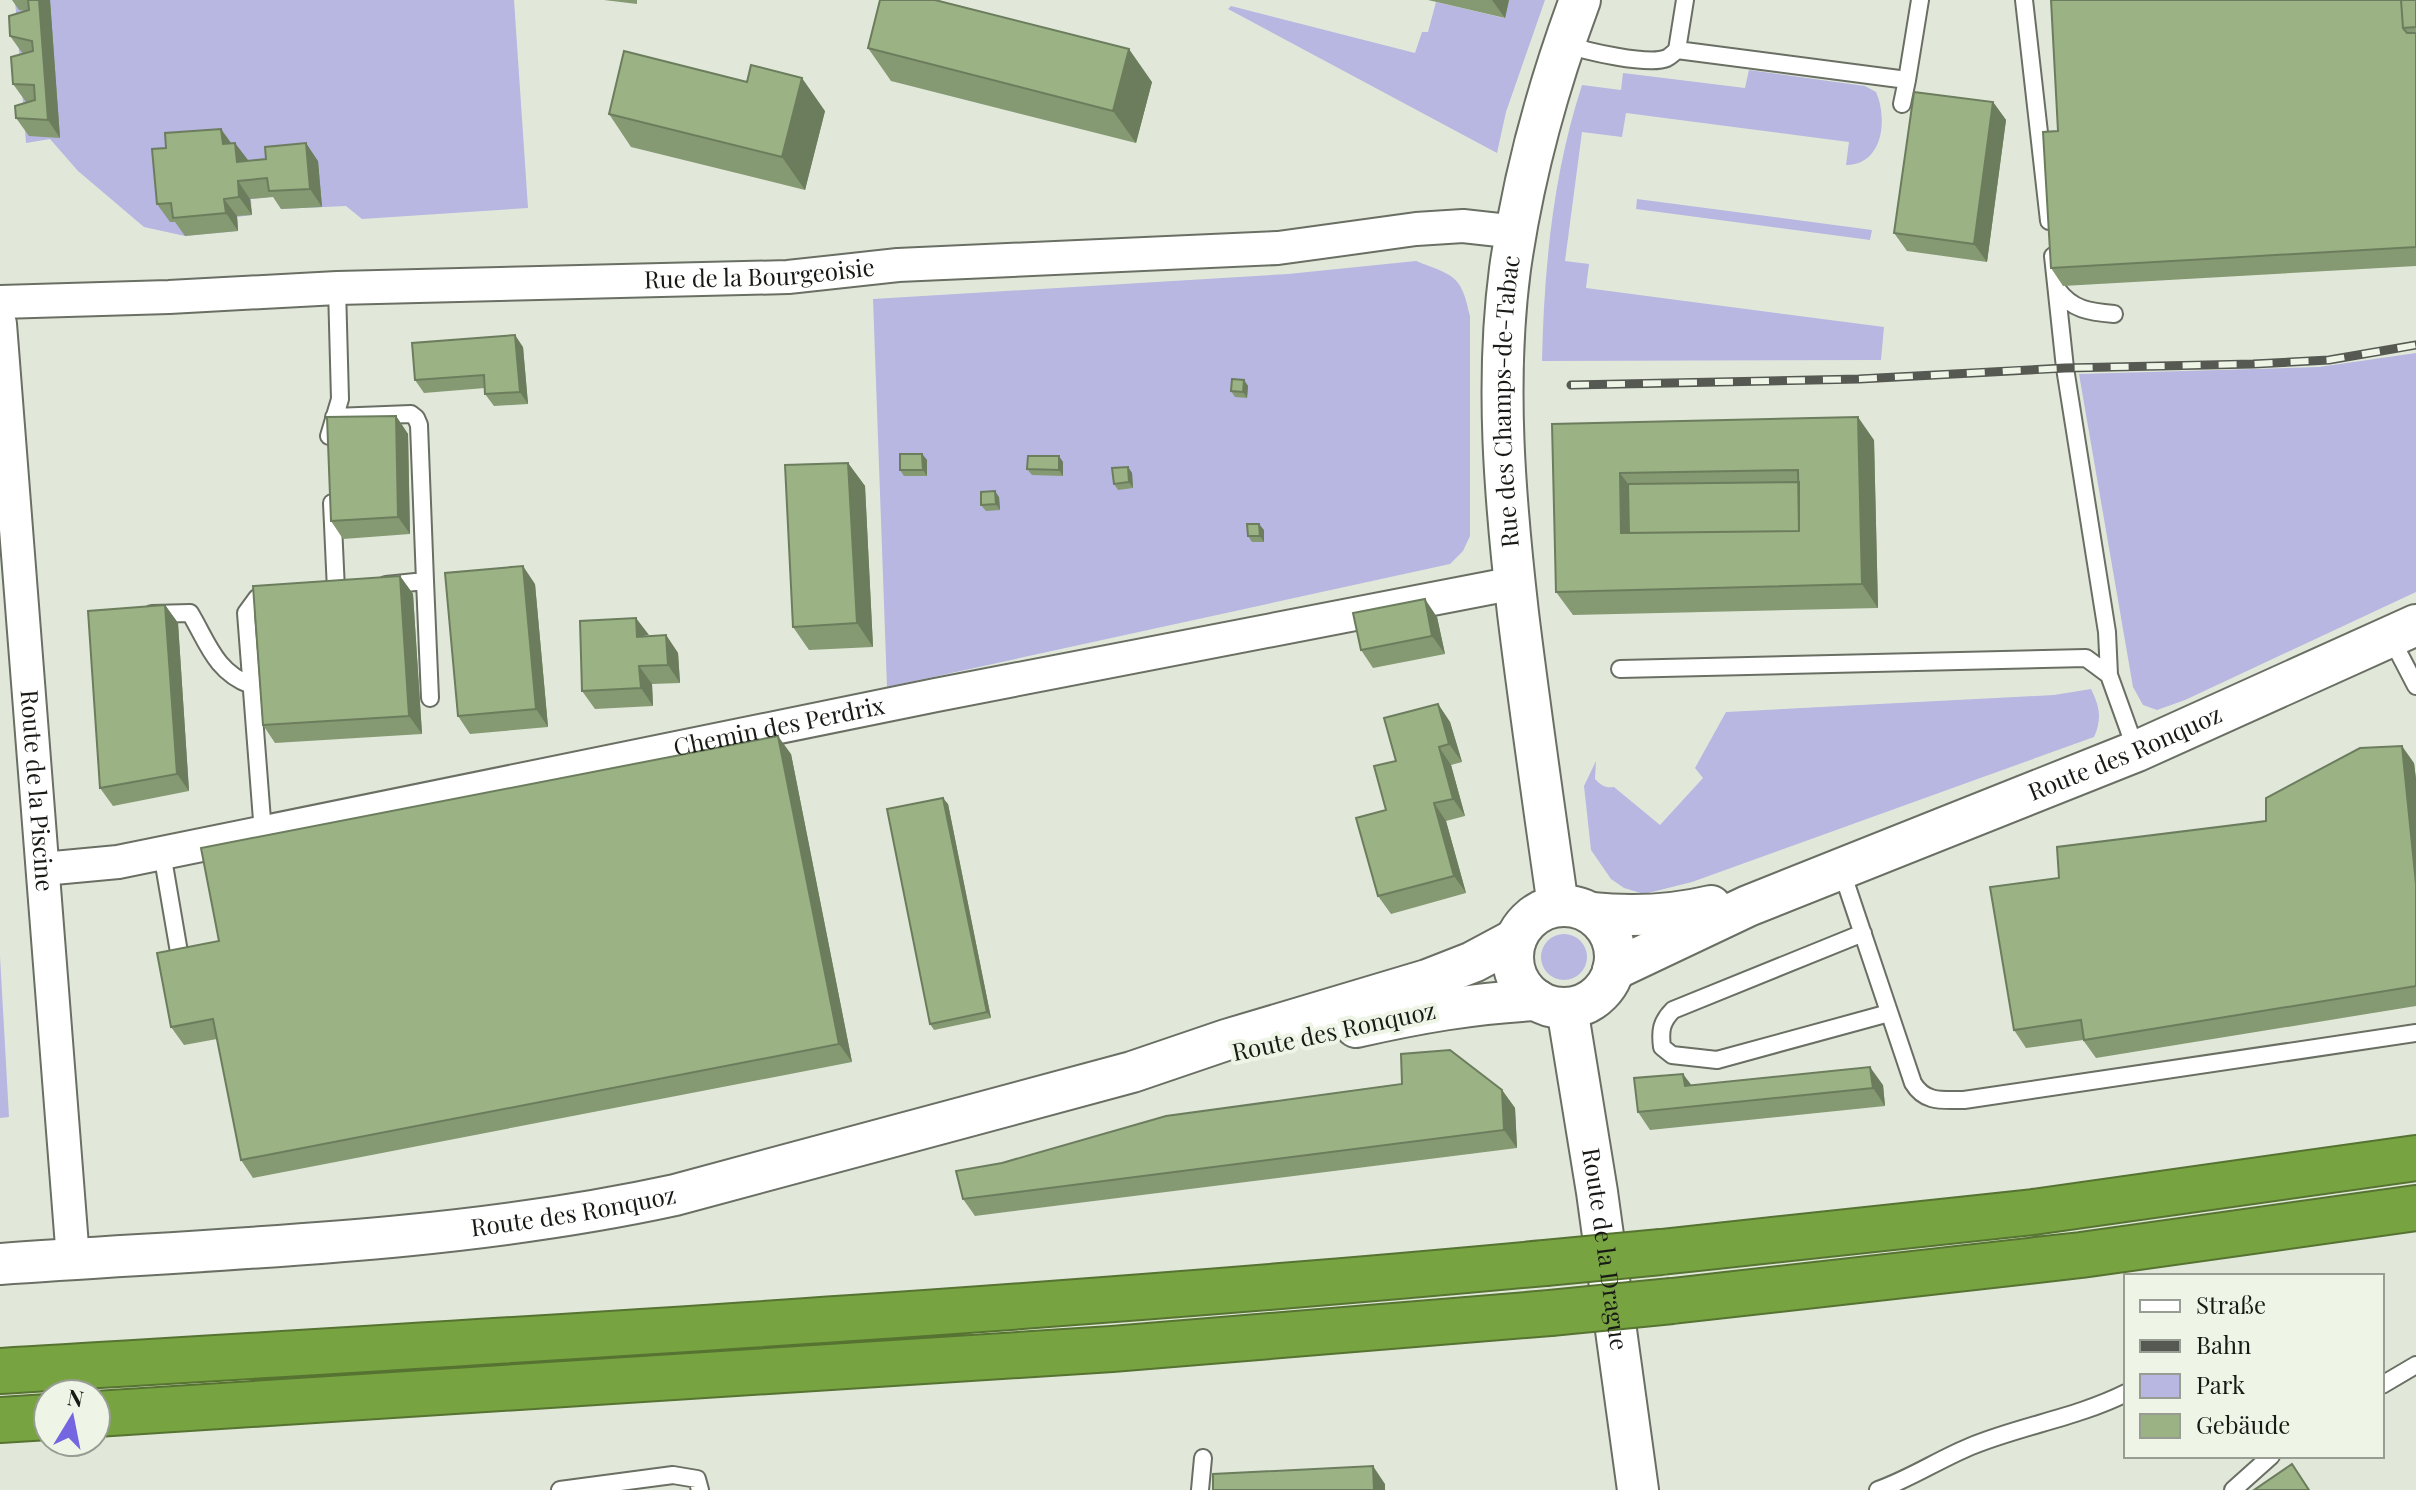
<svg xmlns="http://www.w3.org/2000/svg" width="2416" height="1490" font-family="'Playfair Display',serif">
<rect width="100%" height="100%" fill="#e1e8da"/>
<path fill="#b7b7e1" d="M 15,0 L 514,0 L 528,208 L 362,219 L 346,206 L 281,209 L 279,196 L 251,199 L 252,215 L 237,217 L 238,231 L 185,236 L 144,227 L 78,171 L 50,139 L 26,143 Z
M 1509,0 L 1545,0 L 1506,112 L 1497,153 L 1228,9 L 1231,6 L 1415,53 L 1422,32 L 1428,32 L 1436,2 L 1504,18 Z
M 1749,70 L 1865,86 L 1876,92 C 1888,119 1883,165 1846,165 L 1849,142 L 1626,113 L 1622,137 L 1582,132 L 1565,261 L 1589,264 L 1586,288 L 1884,327 L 1881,360 L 1542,361 C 1544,268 1553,174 1582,85 L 1621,90 L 1623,73 L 1745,88 Z
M 1637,199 L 1872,230 L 1870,240 L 1636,209 Z
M 1416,261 C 1454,276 1461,274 1470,316 L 1470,536 L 1463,551 L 1450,564 L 887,687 L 873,299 L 1288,274 Z
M 2416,353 L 2416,592 L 2185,700 L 2157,710 L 2143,705 L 2133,687 L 2079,374 L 2319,367 Z
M 2091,689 C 2100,707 2102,719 2094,737 L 1692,882 L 1644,894 L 1624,888 L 1611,879 L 1591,850 L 1584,786 L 1596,761 L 1595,779 C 1602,786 1605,788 1614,787 L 1660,825 L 1703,778 L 1695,768 L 1726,712 L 2054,695 Z
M1541 957a23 23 0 1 1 46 0a23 23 0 1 1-46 0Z
M 0,956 L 9,1117 L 0,1118 Z"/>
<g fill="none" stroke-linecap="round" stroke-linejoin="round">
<defs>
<path id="service" d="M 2024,0 L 2049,221
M 1566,44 C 1584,51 1649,66 1667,58 C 1668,58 1676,51 1677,50 L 1685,0
M 1677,50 L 1907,80 L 1920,0
M 1902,104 L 1907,80
M 2053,256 L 2065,368 L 2107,632 L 2109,675
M 2057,289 C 2072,310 2090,312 2114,314
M 334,417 L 411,414 L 416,418 L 419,425 L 425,581
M 329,436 L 340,399 L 337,288
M 332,503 L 336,590
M 386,585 L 425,581 L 430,698
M 152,614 L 190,613 C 207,641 215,672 251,685
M 2391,638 L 2416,686
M 1620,669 L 2086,658 L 2109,675 L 2136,750
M 263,833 L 246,613 L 257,598 L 275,596
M 162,853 L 180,958
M 1841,869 L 1913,1083 C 1925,1103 1942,1100 1964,1100 L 2416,1033
M 1863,933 L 1673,1010 C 1661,1022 1660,1031 1662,1047 L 1672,1055 L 1717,1060 L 1889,1013
M 2382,1385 L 2416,1365
M 560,1490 L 673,1475 L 697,1479 L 700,1490
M 1200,1490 L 1203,1458
M 1878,1490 C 1912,1478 1941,1458 1974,1445 C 2024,1425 2078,1417 2126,1393
M 2233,1490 L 2271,1456"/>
<g id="minor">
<path id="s1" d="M 0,302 L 169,297 L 337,288 L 788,277 L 898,265 L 1278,248 L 1416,229 L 1463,226 L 1517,232"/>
<path id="s2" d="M 0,324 L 73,1259"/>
<path id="s3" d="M 43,869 L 118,862 L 936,695 L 1515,583"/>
</g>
<g id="tertiary">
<circle cx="1564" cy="957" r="51"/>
<path id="s4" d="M 1558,906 C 1544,808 1530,711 1518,613 C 1505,499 1495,383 1510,269 C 1523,177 1548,86 1580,0"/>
<path d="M 1591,913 C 1632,917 1670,916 1711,906"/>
<path id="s5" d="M 1613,970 L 1748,906 L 2137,751 L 2416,625"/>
<path id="s6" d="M 1567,1008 L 1597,1192 L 1638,1490"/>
<path d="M 1356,1027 C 1418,1013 1474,1003 1537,1000"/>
<path id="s7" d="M 0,1264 C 225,1248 454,1243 675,1195 L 1132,1072 L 1226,1040 L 1427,980 L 1473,962 L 1516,939"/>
</g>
<path id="motorway" d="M 1661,1252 L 2033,1212 L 2416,1158
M 1672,1301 L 2081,1255 L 2416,1208
M 0,1371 C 515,1340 1031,1311 1545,1263
M 96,1414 L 1112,1349 L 1550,1313
M 0,1420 L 48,1417"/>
</defs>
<use href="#service" stroke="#696f63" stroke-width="20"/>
<use href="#minor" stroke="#696f63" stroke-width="36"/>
<use href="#tertiary" stroke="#696f63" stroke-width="44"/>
<use href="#motorway" stroke="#567332" stroke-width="48"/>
<use href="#service" stroke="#fff" stroke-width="16"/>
<use href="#minor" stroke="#fff" stroke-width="32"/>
<use href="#tertiary" stroke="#fff" stroke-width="40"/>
<use href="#motorway" stroke="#78a341" stroke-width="44"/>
<defs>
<path id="rail" d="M 1571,385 L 1859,379 L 2065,368 L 2253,364 L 2329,360 L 2416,345"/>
</defs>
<use href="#rail" stroke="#555951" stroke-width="9"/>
<use href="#rail" stroke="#eef5e7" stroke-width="6" stroke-dasharray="18" stroke-linecap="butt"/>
<defs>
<path id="motorway-bridge" d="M 1545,1263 L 1661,1252
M 1550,1313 L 1672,1301"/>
</defs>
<use href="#motorway-bridge" stroke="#567332" stroke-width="48" stroke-linecap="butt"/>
<use href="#motorway-bridge" stroke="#78a341" stroke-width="44"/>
</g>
<path fill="#859972" d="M 12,0 L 50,0 L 60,138 L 29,136 L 16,118 L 29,102 L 26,102 L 13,84 L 23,54 L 10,36 L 25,11 L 19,10 Z
M 604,0 L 637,0 L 637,4 Z
M 1428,0 L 1509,0 L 1505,18 Z
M 2416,0 L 2416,266 L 2063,286 L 2051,268 L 2058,131 Z
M 868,48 L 1152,82 L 1136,143 L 891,81 Z
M 1993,102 L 2006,120 L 1987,262 L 1907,251 L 1894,233 Z
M 825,111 L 805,190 L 631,147 L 609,114 Z
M 231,143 L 248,161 L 318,161 L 322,207 L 281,209 L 273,197 L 250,199 L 252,215 L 237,216 L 238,231 L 185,236 L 175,222 L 170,222 L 157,204 Z
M 523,347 L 528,404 L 494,406 L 485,394 L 485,388 L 424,393 L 415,380 Z
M 1244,380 L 1248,386 L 1247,398 L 1235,397 L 1231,391 Z
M 396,416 L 408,434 L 410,534 L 343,539 L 331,521 Z
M 1552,424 L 1874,440 L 1878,608 L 1573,615 L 1556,592 Z
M 922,454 L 927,460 L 927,476 L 904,476 L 900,470 Z
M 1063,462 L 1063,476 L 1032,475 L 1027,469 Z
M 848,463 L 865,486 L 873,647 L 809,650 L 793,627 Z
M 1128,467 L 1132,473 L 1133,488 L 1118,490 L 1114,484 Z
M 999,497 L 1000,510 L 986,511 L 981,505 Z
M 1264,530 L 1264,542 L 1252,542 L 1248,536 Z
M 400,576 L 413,594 L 422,734 L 275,743 L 263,725 Z
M 535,584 L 548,727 L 470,734 L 458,716 Z
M 165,605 L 178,623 L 189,791 L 113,806 L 100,788 Z
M 1437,617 L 1445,654 L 1373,668 L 1361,650 Z
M 666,635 L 678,653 L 680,683 L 652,684 L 653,706 L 595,709 L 582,691 L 649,636 Z
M 1438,704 L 1450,722 L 1462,762 L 1451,765 L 1465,816 L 1446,821 L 1466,893 L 1391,914 L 1378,896 L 1396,761 Z
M 791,754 L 852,1062 L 253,1178 L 241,1160 L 217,1039 L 184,1045 L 171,1027 L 219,941 Z
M 2414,763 L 2416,779 L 2416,1006 L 2096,1058 L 2083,1040 L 2026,1048 L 2014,1030 L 2059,878 L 2266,821 Z
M 948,804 L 991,1018 L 934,1030 L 930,1024 Z
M 1691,1085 L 1883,1085 L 1885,1106 L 1650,1130 L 1638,1112 Z
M 1502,1090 L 1515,1108 L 1517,1148 L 975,1216 L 963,1199 Z"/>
<path fill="#6c7d5d" d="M 39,0 L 50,0 L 60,138 L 48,120 Z
M 1492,0 L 1509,0 L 1505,18 Z
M 1129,49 L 1152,82 L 1136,143 L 1113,111 Z
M 802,78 L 825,111 L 805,190 L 782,157 Z
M 1993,102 L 2006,120 L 1987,262 L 1974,244 Z
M 221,129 L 234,147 L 223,144 Z
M 235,143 L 248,160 L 237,162 Z
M 306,143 L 318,161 L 322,207 L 310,189 Z
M 238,181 L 250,199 L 252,215 L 239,197 Z
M 224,199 L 237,216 L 238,231 L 226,213 Z
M 515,335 L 523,347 L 528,404 L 520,392 Z
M 1244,380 L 1248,386 L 1247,398 L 1243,392 Z
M 396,416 L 408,434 L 410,534 L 398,517 Z
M 1858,417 L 1874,440 L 1878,608 L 1862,584 Z
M 922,454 L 927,460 L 927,476 L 923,470 Z
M 1059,456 L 1063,462 L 1063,476 L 1059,470 Z
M 848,463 L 865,486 L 873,647 L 857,623 Z
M 1128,467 L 1132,473 L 1133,488 L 1129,482 Z
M 1620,473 L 1637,496 L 1637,544 L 1621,533 Z
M 995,491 L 999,497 L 1000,510 L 996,504 Z
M 1259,524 L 1264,530 L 1264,542 L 1260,536 Z
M 523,566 L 535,584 L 548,727 L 536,709 Z
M 400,576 L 413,594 L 422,734 L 409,716 Z
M 1425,599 L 1437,617 L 1445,654 L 1432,636 Z
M 165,605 L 178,623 L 189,791 L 177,774 Z
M 636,618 L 649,635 L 637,637 Z
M 666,635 L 678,653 L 680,683 L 668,665 Z
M 639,666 L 652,684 L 653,706 L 641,688 Z
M 1438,704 L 1450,722 L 1462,762 L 1449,744 Z
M 778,736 L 791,754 L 852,1062 L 839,1044 Z
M 2402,746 L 2414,763 L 2416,779 L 2416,884 Z
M 1439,747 L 1451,765 L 1465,816 L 1453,799 Z
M 943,798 L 948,804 L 991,1018 L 987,1012 Z
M 1434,803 L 1446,821 L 1466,893 L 1454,876 Z
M 1870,1067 L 1883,1085 L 1885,1106 L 1873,1088 Z
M 1683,1074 L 1696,1091 L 1685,1086 Z
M 1502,1090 L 1515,1108 L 1517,1148 L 1504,1130 Z
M 1373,1466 L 1385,1484 L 1385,1490 L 1374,1490 Z"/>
<path fill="#9bb285" stroke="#6c7d5d" stroke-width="2" fill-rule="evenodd" d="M 28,0 L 39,0 L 48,120 L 16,118 L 15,106 L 35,100 L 34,85 L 13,84 L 11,57 L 33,51 L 32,41 L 10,36 L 9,16 L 29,10 Z
M 880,0 L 935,0 L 1129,49 L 1113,111 L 868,48 Z
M 2051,0 L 2401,0 L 2403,28 L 2407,33 L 2416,33 L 2416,247 L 2051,268 L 2043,132 L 2058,131 Z
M 2401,0 L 2416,0 L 2416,27 L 2403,28 Z
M 624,51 L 747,82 L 751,65 L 802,78 L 782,157 L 609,114 Z
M 1914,92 L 1993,102 L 1974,244 L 1894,233 Z
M 221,129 L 223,144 L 235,143 L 237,162 L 266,159 L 265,147 L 306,143 L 310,189 L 269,191 L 267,178 L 238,181 L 239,197 L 224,199 L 226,213 L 173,218 L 171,203 L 157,204 L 152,149 L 166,148 L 165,133 Z
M 515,335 L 520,392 L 485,394 L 484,375 L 415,380 L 412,343 Z
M 1232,379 L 1244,380 L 1243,392 L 1231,391 Z
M 396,416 L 398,517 L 331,521 L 327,417 Z
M 1858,417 L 1862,584 L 1556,592 L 1552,424 ZM 1798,470 L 1799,531 L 1621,533 L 1620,473 Z
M 900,454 L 922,454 L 923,470 L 900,470 Z
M 1028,456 L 1059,456 L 1059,470 L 1027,469 Z
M 848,463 L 857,623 L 793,627 L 785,465 Z
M 1128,467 L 1129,482 L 1114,484 L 1112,468 Z
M 1799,482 L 1799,531 L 1629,533 L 1628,484 Z
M 995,491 L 996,504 L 981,505 L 981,492 Z
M 1247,524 L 1259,524 L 1260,536 L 1248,536 Z
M 523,566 L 536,709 L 458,716 L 445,573 Z
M 400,576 L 409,716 L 263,725 L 253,586 Z
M 1425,599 L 1432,636 L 1361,650 L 1353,613 Z
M 165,605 L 177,774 L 100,788 L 88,611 Z
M 636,618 L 637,637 L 666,635 L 668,665 L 639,666 L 641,688 L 582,691 L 580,621 Z
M 1438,704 L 1449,744 L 1439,747 L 1453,799 L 1434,803 L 1454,876 L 1378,896 L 1356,818 L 1386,810 L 1374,766 L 1396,761 L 1384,718 Z
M 778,736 L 839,1044 L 241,1160 L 213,1019 L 171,1027 L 157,953 L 219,941 L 201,848 Z
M 2402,746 L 2416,884 L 2416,986 L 2084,1040 L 2081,1020 L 2014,1030 L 1990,887 L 2059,878 L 2057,847 L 2266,821 L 2266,798 L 2360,748 Z
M 943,798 L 987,1012 L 930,1024 L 887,809 Z
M 1450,1050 L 1502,1090 L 1504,1130 L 963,1199 L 956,1171 L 1002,1163 L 1166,1116 L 1402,1084 L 1401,1054 Z
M 1870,1067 L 1873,1088 L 1638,1112 L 1634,1078 L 1683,1074 L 1685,1086 Z
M 2292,1464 L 2309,1490 L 2254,1490 Z
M 1373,1466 L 1374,1490 L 1213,1490 L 1213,1474 Z"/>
<g text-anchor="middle" stroke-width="8" stroke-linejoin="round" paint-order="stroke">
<g font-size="24" fill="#181a15" stroke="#eef5e7">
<text dy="8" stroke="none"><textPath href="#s1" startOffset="760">Rue de la Bourgeoisie</textPath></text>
<text dy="8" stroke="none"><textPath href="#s4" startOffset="508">Rue des Champs-de-Tabac</textPath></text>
<text dy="8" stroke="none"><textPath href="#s3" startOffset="750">Chemin des Perdrix</textPath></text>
<text dy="8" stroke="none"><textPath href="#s5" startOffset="556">Route des Ronquoz</textPath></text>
<text dy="8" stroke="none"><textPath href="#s2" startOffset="468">Route de la Piscine</textPath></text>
<text transform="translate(1334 1032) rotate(-12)" y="8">Route des Ronquoz</text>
<text dy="8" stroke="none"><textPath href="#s7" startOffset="576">Route des Ronquoz</textPath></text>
<text dy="8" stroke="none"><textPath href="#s6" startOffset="244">Route de la Drague</textPath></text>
</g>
</g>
<rect x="2124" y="1274" width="260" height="184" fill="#eef5e7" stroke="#989d93" stroke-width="2"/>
<rect x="2140" y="1300" width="40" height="12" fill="#ffffff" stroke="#989d93" stroke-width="2"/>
<text x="2196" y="1314" font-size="24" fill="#181a15">Straße</text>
<rect x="2140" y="1340" width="40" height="12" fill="#555951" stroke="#989d93" stroke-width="2"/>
<text x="2196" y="1354" font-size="24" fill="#181a15">Bahn</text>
<rect x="2140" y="1374" width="40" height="24" fill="#b7b7e1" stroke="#989d93" stroke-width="2"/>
<text x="2196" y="1394" font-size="24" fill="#181a15">Park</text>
<rect x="2140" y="1414" width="40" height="24" fill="#9bb285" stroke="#989d93" stroke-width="2"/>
<text x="2196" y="1434" font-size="24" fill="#181a15">Gebäude</text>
<g transform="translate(72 1418) rotate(10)"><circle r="38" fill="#eef5e7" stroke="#989d93" stroke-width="2"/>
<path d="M0-6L14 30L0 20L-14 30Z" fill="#7466e1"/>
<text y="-12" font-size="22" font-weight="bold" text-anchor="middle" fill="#181a15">N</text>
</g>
</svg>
